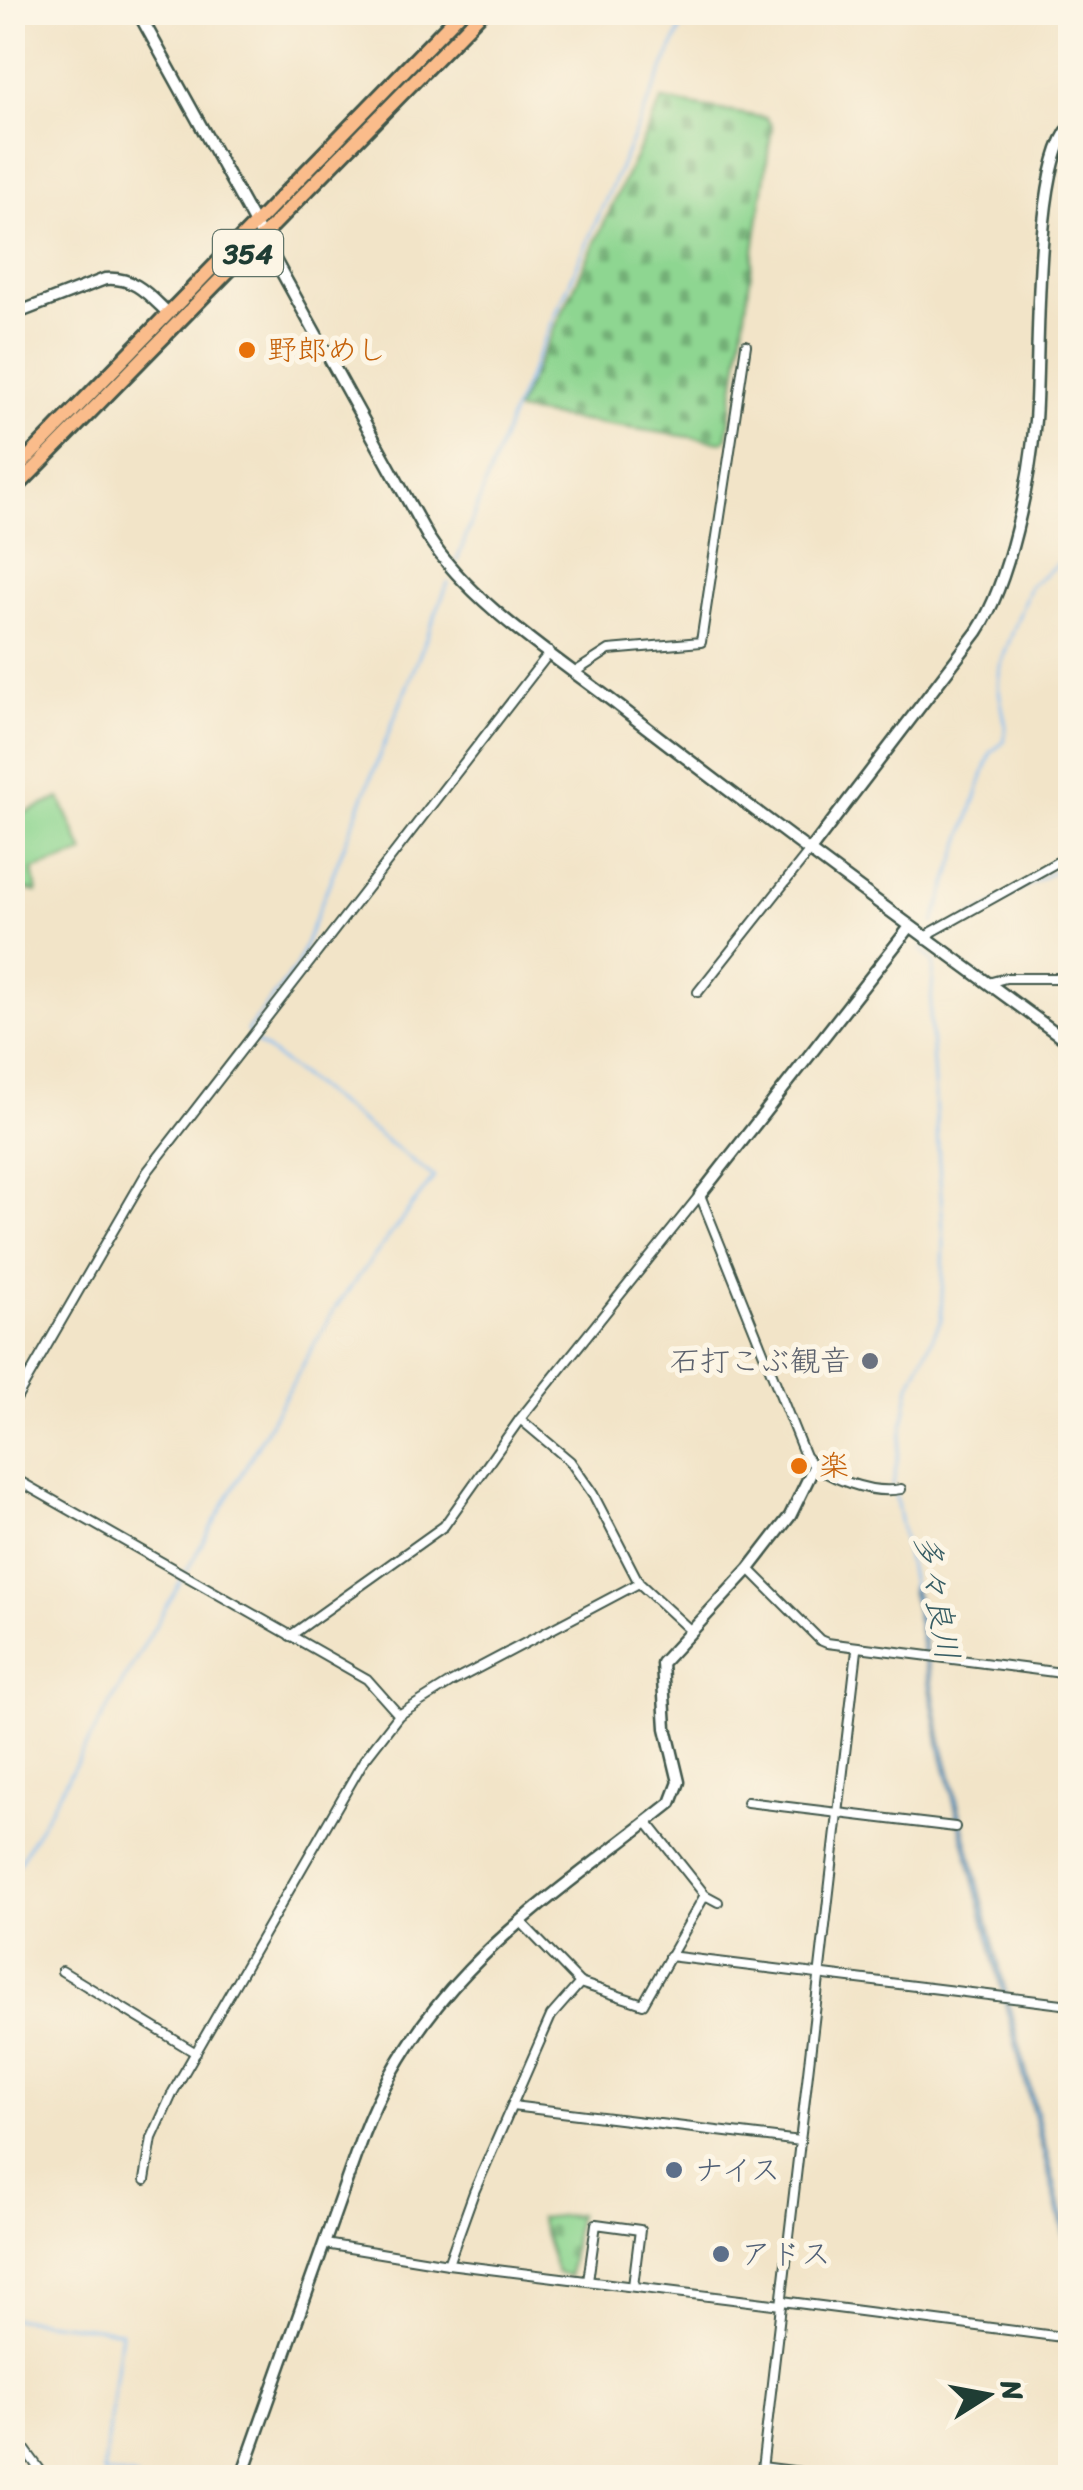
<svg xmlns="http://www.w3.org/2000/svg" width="1083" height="2490" font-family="Sriracha,'Klee One',sans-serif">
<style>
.green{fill:#8ed691;stroke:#568a62;stroke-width:2.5}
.cemetery{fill:url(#cemetery-stones);stroke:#568a62;stroke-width:2.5}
.water{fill:url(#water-rules);stroke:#507c94;stroke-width:2.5}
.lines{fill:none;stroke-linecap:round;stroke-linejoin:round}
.stream{stroke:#80bcf3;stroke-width:2.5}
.minor-casing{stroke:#3f564a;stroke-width:12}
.tertiary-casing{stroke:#3f564a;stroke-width:15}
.trunk-casing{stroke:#3f564a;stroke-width:18}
.minor{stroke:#fff;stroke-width:8}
.tertiary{stroke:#fff;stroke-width:10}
.trunk{stroke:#fabc8b;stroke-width:12}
.food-dot{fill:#e8710a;stroke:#fcf5e5;stroke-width:4}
.worship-dot{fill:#6b7280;stroke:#fcf5e5;stroke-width:4}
.service-dot{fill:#5c6f8a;stroke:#fcf5e5;stroke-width:4}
.labels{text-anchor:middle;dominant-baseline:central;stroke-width:10;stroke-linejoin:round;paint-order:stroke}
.shield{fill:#fcf5e5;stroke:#617469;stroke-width:2.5}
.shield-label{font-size:28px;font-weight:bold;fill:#1f3d34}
.food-label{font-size:30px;fill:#c56008;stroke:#fcf5e5;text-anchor:start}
.worship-label{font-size:30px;fill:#5b616d;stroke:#fcf5e5;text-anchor:end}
.service-label{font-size:30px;fill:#4e5e75;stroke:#fcf5e5;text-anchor:start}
.water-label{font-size:32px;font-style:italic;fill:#375d64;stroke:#fcf5e5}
</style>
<defs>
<pattern id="cemetery-stones" width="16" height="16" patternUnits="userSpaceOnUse" patternTransform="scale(2.5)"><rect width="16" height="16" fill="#8ed691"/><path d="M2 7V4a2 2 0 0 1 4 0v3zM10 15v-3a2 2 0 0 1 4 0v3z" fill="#73af77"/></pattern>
<pattern id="water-rules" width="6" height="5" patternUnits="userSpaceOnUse" patternTransform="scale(2.5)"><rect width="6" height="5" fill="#80bcf3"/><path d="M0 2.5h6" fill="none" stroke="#689ac6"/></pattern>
</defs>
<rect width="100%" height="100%" fill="#fcf5e5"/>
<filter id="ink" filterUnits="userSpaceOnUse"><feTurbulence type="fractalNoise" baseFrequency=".01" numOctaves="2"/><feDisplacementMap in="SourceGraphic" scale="20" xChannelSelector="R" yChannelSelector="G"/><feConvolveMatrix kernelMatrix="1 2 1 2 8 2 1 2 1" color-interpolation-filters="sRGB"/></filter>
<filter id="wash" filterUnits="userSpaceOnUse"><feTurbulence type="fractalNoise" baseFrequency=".0048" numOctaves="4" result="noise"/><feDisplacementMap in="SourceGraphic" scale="40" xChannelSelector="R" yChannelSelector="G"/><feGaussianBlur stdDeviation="2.25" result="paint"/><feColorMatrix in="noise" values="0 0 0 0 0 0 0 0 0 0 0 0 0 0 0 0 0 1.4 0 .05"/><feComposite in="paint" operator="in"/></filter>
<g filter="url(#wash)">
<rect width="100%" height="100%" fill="#f2e4c8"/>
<!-- green -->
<path class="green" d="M60,798L84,853L33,870L37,892L13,887V846L17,844L13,818Z"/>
<!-- cemetery -->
<g class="cemetery">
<path d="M662,100L766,118L772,126L727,438L722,442L516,411Z"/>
<path d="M577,2214L569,2277L557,2273L539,2218Z"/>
</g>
<!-- water -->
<path class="water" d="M911,1588H914L917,1598L941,1737L1070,2243V2259L940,1748Z"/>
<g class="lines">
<!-- stream -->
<g class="stream">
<path d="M457,561L509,421L688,12"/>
<path d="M934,923L991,752L1004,742L1006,727L998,686L1000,666L1030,586L1070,554"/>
<path d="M938,936L1070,862"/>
<path d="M250,1035L247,1031L296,967L448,583"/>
<path d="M893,1485L910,1385L941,1320L944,1244L930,1017L934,963L920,948"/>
<path d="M895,1493L913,1589"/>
<path d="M186,1572L335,1308L434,1177L255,1041"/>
<path d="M12,1875L182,1579"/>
<path d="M12,2318L121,2331L103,2473L137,2478"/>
</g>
</g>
</g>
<g filter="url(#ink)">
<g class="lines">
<defs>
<g id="minor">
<path d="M575,672L609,650L701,642L746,345"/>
<path d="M926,940L932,932L1070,855"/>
<path d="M988,983L1006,978H1070"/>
<path d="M698,992L809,852"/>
<path d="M12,1406L147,1172L550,652"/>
<path d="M520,1419L570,1461L593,1494L639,1583L691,1631"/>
<path d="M12,1477L367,1679L399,1715"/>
<path d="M749,1569L820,1640L827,1643L1070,1674"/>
<path d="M290,1636L444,1526L520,1419L700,1195L805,1456C823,1478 873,1495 901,1489"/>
<path d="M747,1802L955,1827"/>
<path d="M647,1822L705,1895L718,1902"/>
<path d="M520,1921L580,1983"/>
<path d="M669,1956L1070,2005"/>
<path d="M62,1971L196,2053"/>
<path d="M512,2106L800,2141"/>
<path d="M145,2180L152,2138L173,2092L364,1760L399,1715L450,1683L639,1583"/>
<path d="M325,2244L448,2264L781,2305"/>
<path d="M448,2264L474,2192L551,2016L580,1983L643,2004L705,1895"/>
<path d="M588,2281L596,2224L640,2230L633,2286"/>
<path d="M782,2301L1070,2338"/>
<path d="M12,2432L46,2478"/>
<path d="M762,2467L847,2478"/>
<path d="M761,2478L857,1650"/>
</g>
<g id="tertiary">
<path d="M138,12L428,537C471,604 557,658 620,707C768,822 919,933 1070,1043"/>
<path d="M12,315L105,279C134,276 149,295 168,313"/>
<path d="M809,852L977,632C1010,582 1030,480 1035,420C1040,359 1033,168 1070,127"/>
<path d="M700,1195L909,928"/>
<path d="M241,2478L363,2134C425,1974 544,1904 671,1803L679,1782L666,1728L662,1663L749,1569L790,1516L814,1467"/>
</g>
<g id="trunk">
<path d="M12,474L461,12"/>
<path d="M12,492L482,12"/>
</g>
</defs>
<!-- minor casing -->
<use href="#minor" class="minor-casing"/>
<!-- tertiary casing -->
<use href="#tertiary" class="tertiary-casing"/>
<!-- trunk casing -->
<use href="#trunk" class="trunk-casing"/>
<!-- minor -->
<use href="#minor" class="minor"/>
<!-- tertiary -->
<use href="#tertiary" class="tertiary"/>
<!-- trunk -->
<use href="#trunk" class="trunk"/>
</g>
</g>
<!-- markers -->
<g class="food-dot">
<circle cx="247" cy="350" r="10"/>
<circle cx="799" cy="1466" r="10"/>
</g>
<circle class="worship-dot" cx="870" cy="1361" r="10"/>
<g class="service-dot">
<circle cx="674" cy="2170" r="10"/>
<circle cx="721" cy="2254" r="10"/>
</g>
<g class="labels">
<!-- shield labels -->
<rect class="shield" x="213" y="230" width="70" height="46" rx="8"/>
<g class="shield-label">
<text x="248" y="253">354</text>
</g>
<!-- food labels -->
<g class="food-label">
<text x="267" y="350">野郎めし</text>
<text x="819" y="1466">楽</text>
</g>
<!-- worship labels -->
<g class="worship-label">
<text x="850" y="1361">石打こぶ観音</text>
</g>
<!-- service labels -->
<g class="service-label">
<text x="694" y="2170">ナイス</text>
<text x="741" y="2254">アドス</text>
</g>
<!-- water labels -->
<g class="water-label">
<text transform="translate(937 1597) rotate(80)">多々良川</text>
</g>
</g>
<!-- margin -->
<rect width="1083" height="2490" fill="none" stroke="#fcf5e5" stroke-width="50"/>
<!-- north arrow -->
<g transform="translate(988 2395) rotate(79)" stroke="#fcf5e5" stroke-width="8" paint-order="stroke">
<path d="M0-8L18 38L0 25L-18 38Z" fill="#1f3d34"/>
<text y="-15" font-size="28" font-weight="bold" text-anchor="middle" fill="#1f3d34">N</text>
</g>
</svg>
